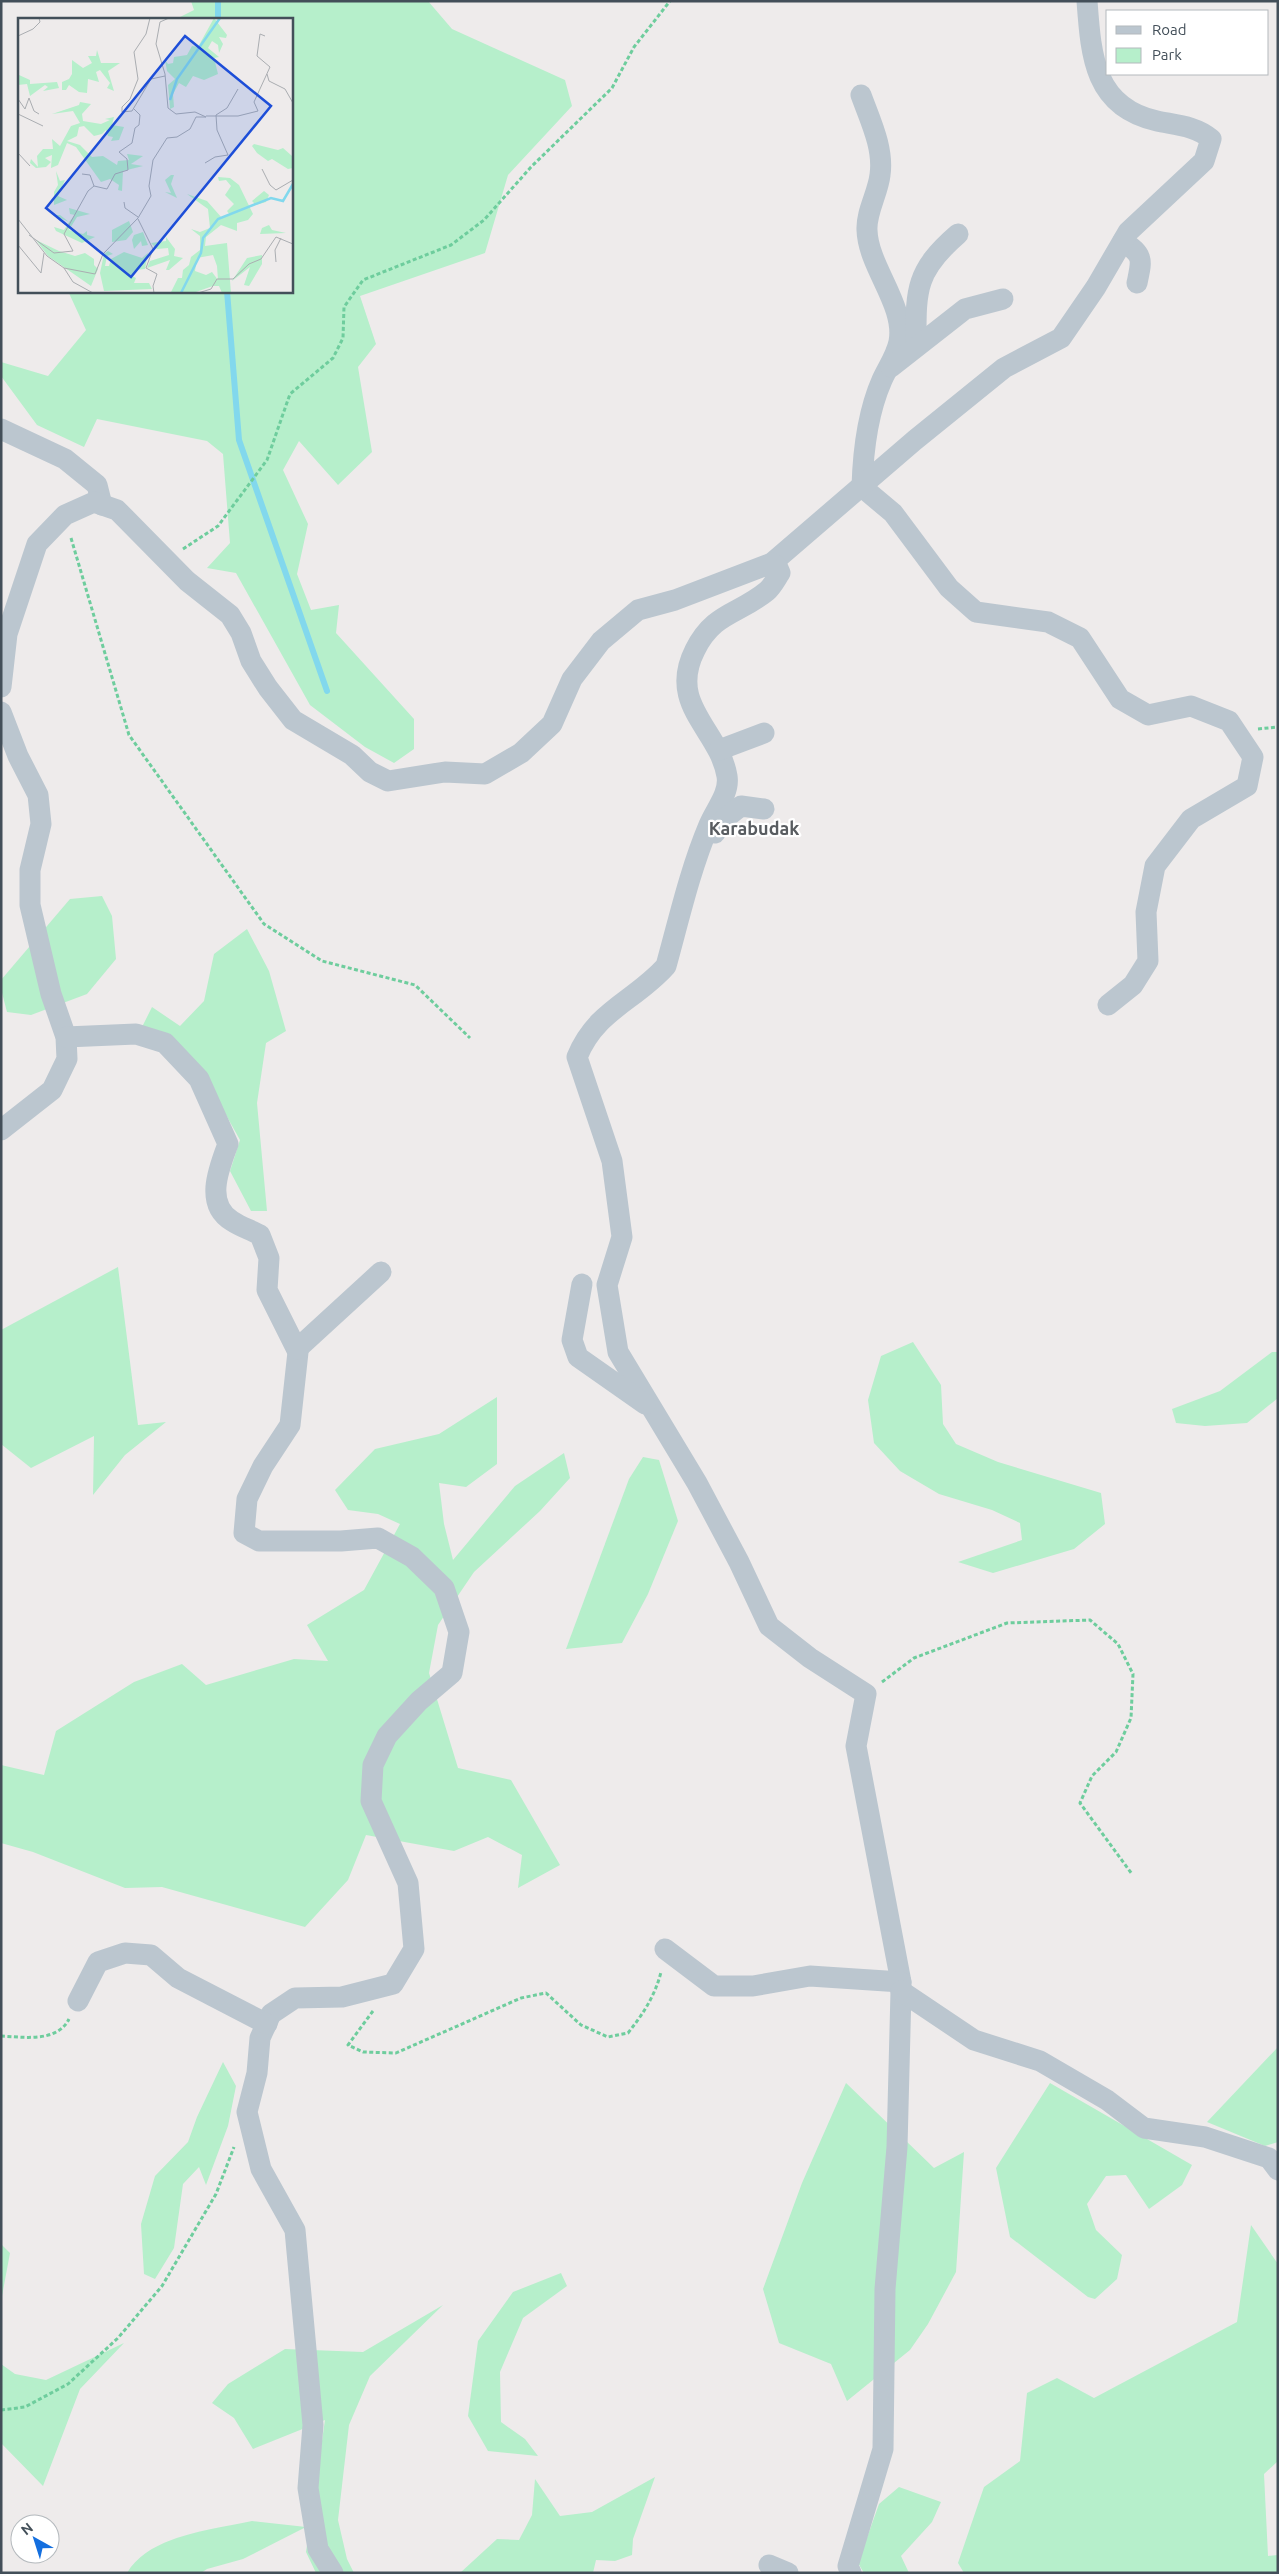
<svg xmlns="http://www.w3.org/2000/svg" width="1279" height="2574" font-family="Ubuntu,sans-serif">
<style>
.green{fill:#b6efcb}
.lines{fill:none;stroke-linecap:round;stroke-linejoin:round}
.stream{stroke:#82d8ed;stroke-width:6}
.path{stroke:#6ecd9d;stroke-width:3;stroke-dasharray:4 2.5;stroke-linecap:butt}
.minor{stroke:#bbc6cf;stroke-width:21}
.labels{text-anchor:middle;dominant-baseline:central;stroke-width:4.5;stroke-linejoin:round;paint-order:stroke}
.quarter-label{font-size:18px;font-weight:bold;fill:#585c60;stroke:#fff}
.inset-river{fill:none;stroke:#82d8ed;stroke-width:2.5}
.inset-road{fill:none;stroke:#aaadb1;stroke-width:1}
.view{fill:#1d4ed8;fill-opacity:0.15;stroke:#1d4ed8;stroke-width:2.5}
.inset-edge{fill:none;stroke:#434f59;stroke-width:2.5}
</style>
<rect width="100%" height="100%" fill="#eeebeb"/>
<!-- green -->
<g class="green">
<path d="M191,1H428L452,29L565,80L572,106L508,175L485,253L360,296L376,344L358,367L372,452L338,485L299,441L283,470L308,524L297,574L311,610L339,605L336,633L414,719V749L394,763L365,747L310,705L236,573L207,568L230,543L223,454L207,441L97,419L84,447L37,425L1,376V362L48,376L86,330L68,291H291V19H176L194,10Z"/>
<path d="M102,896L112,916L116,959L87,994L31,1015L7,1012L1,989V980L70,899Z"/>
<path d="M247,929L269,971L286,1031L266,1043L257,1103L267,1211H251L230,1171L240,1140L202,1072L142,1027L152,1007L180,1026L204,1001L214,954Z"/>
<path d="M118,1267L138,1425L166,1422L125,1455L93,1495L94,1436L31,1468L1,1444V1330Z"/>
<path d="M913,1342L941,1385L943,1424L956,1444L998,1462L1101,1493L1105,1524L1074,1549L993,1573L958,1562L1022,1540L1020,1523L992,1510L939,1494L900,1471L874,1443L868,1400L881,1356Z"/>
<path d="M1272,1352H1278V1398L1247,1423L1205,1426L1176,1423L1172,1409L1220,1391Z"/>
<path d="M497,1397V1464L466,1487L439,1483L444,1524L453,1560L515,1486L564,1453L570,1478L540,1511L474,1572L438,1625L429,1673L458,1768L511,1780L560,1865L518,1888L522,1855L488,1837L454,1851L366,1835L348,1880L305,1927L162,1887L125,1888L33,1852L1,1843V1765L44,1775L56,1731L134,1682L182,1664L206,1685L294,1659L328,1661L307,1625L364,1590L400,1524L378,1514L348,1510L335,1490L375,1449L439,1434Z"/>
<path d="M643,1457L659,1460L678,1521L648,1594L622,1643L566,1649L629,1479Z"/>
<path d="M1278,2047V2142L1265,2146L1207,2122Z"/>
<path d="M223,2062L236,2086L228,2126L206,2185L199,2167L183,2184L174,2248L155,2279L144,2274L141,2224L155,2176L188,2142L197,2117Z"/>
<path d="M846,2083L934,2168L964,2152L956,2272L928,2324L910,2350L847,2401L831,2364L779,2343L763,2289L802,2183Z"/>
<path d="M1050,2083L1192,2165L1182,2185L1149,2209L1126,2175L1106,2176L1087,2204L1096,2230L1122,2255L1117,2279L1095,2299L1088,2297L1010,2237L996,2168Z"/>
<path d="M1251,2225L1278,2264V2461L1264,2474L1268,2556L1278,2555V2573H964L958,2563L984,2487L1020,2461L1027,2393L1057,2378L1094,2398L1237,2322Z"/>
<path d="M1,2244L10,2253L2,2296L1,2327Z"/>
<path d="M561,2273L567,2286L523,2318L500,2372L501,2422L525,2439L538,2456L488,2451L468,2416L478,2341L513,2292Z"/>
<path d="M443,2305L370,2376L349,2425L338,2520L347,2559L354,2573H316L306,2552L325,2420L253,2449L234,2418L212,2403L228,2384L285,2349L363,2352Z"/>
<path d="M124,2343L80,2389L43,2486L1,2443V2364L15,2374L46,2380Z"/>
<path d="M655,2477L633,2539L632,2555L615,2561L596,2560L593,2573H460L497,2539L519,2540L532,2515L535,2479L560,2516L592,2512Z"/>
<path d="M899,2487L941,2502L932,2522L901,2556L909,2573H864L858,2563L879,2504Z"/>
<path d="M252,2521L306,2527L243,2559L207,2569L201,2573H127C149,2535 212,2530 252,2521Z"/>
</g>
<g class="lines">
<!-- stream -->
<g class="stream">
<path d="M218,19V1"/>
<path d="M227,291L239,440L327,691"/>
</g>
<!-- path -->
<g class="path">
<path d="M71,538L129,735L264,924L322,961L415,985L470,1038"/>
<path d="M183,549L218,526L267,460L290,394L333,358L343,338L344,307L363,280L451,245L484,220L531,167L612,88L634,47L670,1"/>
<path d="M1258,729L1278,727"/>
<path d="M882,1682L914,1658L1007,1623L1090,1620L1118,1644L1133,1674L1131,1718L1116,1752L1092,1776L1080,1803L1132,1874"/>
<path d="M373,2011L348,2045L363,2052L396,2053L521,1998L546,1993L581,2025L608,2037L628,2033C643,2014 655,1996 661,1972"/>
<path d="M1,2036C23,2037 57,2043 69,2019"/>
<path d="M1,2410L25,2407L68,2384L118,2338L162,2286L216,2194L234,2147"/>
</g>
<!-- minor -->
<g class="minor">
<path d="M861,95C870,120 884,148 880,175C878,193 866,212 867,230C868,267 906,305 899,342C896,356 888,367 882,380C867,414 863,451 862,487L893,513L949,588L976,612L1048,622L1080,638L1120,699L1148,715L1191,706L1229,721L1253,757L1247,786L1191,819L1155,866L1146,912L1148,961L1133,985L1108,1005"/>
<path d="M1123,241C1144,256 1142,259 1137,283"/>
<path d="M916,346C916,291 914,272 958,234"/>
<path d="M891,367L965,309L1003,299"/>
<path d="M1,429L65,459L97,485L102,505"/>
<path d="M772,563L915,440L1004,368L1061,338L1096,287L1128,232L1204,161L1211,139C1196,126 1176,125 1157,121C1094,107 1091,56 1087,1"/>
<path d="M1,687L7,634L37,544L65,515L94,502L117,510L187,581L230,615L241,633L251,661L268,688L293,720L352,755L370,772L388,781L445,772L485,774L521,753L552,724L572,679L601,641L638,610L675,600L772,563L777,566L780,573C776,579 772,587 767,591C738,615 714,612 695,650C667,705 719,729 727,776C730,793 715,810 709,825C690,870 679,919 666,966C635,1001 596,1010 577,1057L612,1161L622,1237L607,1285L618,1352L697,1483L739,1562L769,1626L810,1658L866,1694L856,1746L901,1982V1991L897,2147L885,2289L883,2449L848,2566L851,2573"/>
<path d="M1,712L18,756L38,795L41,824L30,870V905L51,994L66,1037L67,1059L52,1090L1,1130"/>
<path d="M719,750L764,733"/>
<path d="M715,833L723,820L741,806L764,809"/>
<path d="M66,1037L136,1034L165,1043L199,1079L228,1144C219,1168 204,1204 232,1221C241,1227 251,1230 260,1235L269,1258L267,1290L298,1352L290,1425L263,1466L247,1499L244,1533L259,1541H341L378,1538L412,1557L444,1588L459,1632L452,1673L419,1701L387,1736L373,1765L371,1801L408,1883L414,1949L393,1984L342,1997L295,1998L271,2014L260,2038L257,2073L247,2112L261,2169L295,2230L313,2425L308,2488L318,2549L333,2573"/>
<path d="M582,1284L572,1340L578,1357L645,1404"/>
<path d="M297,1349L381,1272"/>
<path d="M665,1949L714,1986H753L810,1976L901,1982"/>
<path d="M901,1991L974,2040L1040,2061L1107,2100L1144,2128L1205,2137L1269,2158L1278,2170"/>
<path d="M78,2001L98,1962L125,1953L151,1955L178,1978L267,2024"/>
<path d="M769,2565L788,2573"/>
</g>
</g>
<g class="labels">
<!-- quarter labels -->
<g class="quarter-label">
<text x="754" y="828">Karabudak</text>
</g>
</g>
<!-- overview -->
<g transform="translate(18 18)">
<rect width="275" height="275" fill="#eeebeb"/>
<path d="M196,0L209,17L208,20L201,19L205,26L201,35L200,27L194,23L190,30L201,39L196,40L200,56L186,62L175,58L168,69L161,65L155,76L156,89L152,91L150,67L157,61L149,53L147,42L150,46L155,45L156,39L169,37L174,28L180,29ZM79,32L83,45H102L90,53L96,73L89,70L92,65L82,52L78,54L81,64L70,61L69,75L61,74L51,67L48,72H44V64L51,61L54,56V42L65,50L74,45L70,38H78ZM1,57L12,62V66L39,64L41,70L25,73L30,69L27,67L12,78L9,66L0,67ZM62,84L73,86L64,96L65,103L83,106L92,102L87,101L96,99L94,107L106,109L101,122L93,123L95,119L90,118L88,112L84,116L76,118L66,108L61,109L59,118L49,123L62,127L74,139L85,138L99,147L100,143L111,142L109,136L125,138L113,146L125,148L105,153L104,173L100,172L101,167L92,161L83,164L58,129L49,125L40,147L33,150L34,137L27,140L33,144L28,149L18,150L12,145L13,141L20,149L19,138L25,131H35L34,121L42,128L53,108L62,105L55,93L34,96L61,87ZM236,126L260,132L265,130L274,138L275,150L270,151L254,141L250,143L239,135L234,128ZM38,153L42,163L47,162L40,178L49,182L36,187V174L40,167ZM153,157H156L153,166L159,180L147,174L153,175L147,162ZM200,159L212,160L221,167L235,196L230,202L219,205V213L203,207L188,219L187,228L209,225L213,275H204L201,268H195L175,275H148L153,274L160,260H164L165,252L171,247L173,239L182,232V218L173,211L182,214L192,210L190,191L169,176L189,183L204,200L212,197L209,193L216,186L207,177L213,168L208,162L201,163ZM195,237L199,248L200,262L194,254L188,257L177,253L179,240ZM246,173L251,177L248,184L238,187L234,183ZM51,190L72,196L59,199L51,212L65,216L69,213V217L77,219L64,225L38,213L36,209L46,212L51,204L35,197H42L51,204L57,197L52,196ZM111,203L115,214L108,222L94,224V212ZM251,207L254,212L268,215L242,216L244,210ZM125,214L130,227L124,228L123,223L116,231L114,222L116,217ZM148,219L157,231L156,238L165,240L151,252H148L152,242L129,250L132,243L151,237L150,230L139,231L133,225L148,223ZM18,222L41,233L57,238L67,235L76,241V247L80,251L73,268L30,238ZM90,233L95,236L89,238L87,248H91L93,241L106,234L124,240L130,235L127,251L118,252L114,258L118,260L116,265H131L134,271L86,273L82,255L86,236ZM244,237V246L231,268L226,267L232,249L214,263L229,240Z" fill="#b6efcb" fill-rule="evenodd"/>
<path class="inset-river" d="M152,82L159,61L202,0M163,275L183,235L185,220L200,201L253,180L265,183L275,166"/>
<path class="inset-road" d="M132,0L128,16L116,34L120,61L112,81L104,89V94L114,93L133,61L147,58M0,18L15,11L22,4L21,0M249,56L251,63L267,71L275,85M0,81L7,91L11,80L16,93L21,96M0,96L25,108M188,98H220L240,93L236,84L252,49L239,38L242,16L247,18M0,135L12,148M187,145L197,139L210,137L199,112L198,97L209,90L220,71M244,151L252,167L258,172L275,162M64,156L72,157L76,168M106,184L107,190L120,199M0,201L29,238L46,250L55,264L75,275M120,201L135,231L128,250L139,256L135,268L136,275M11,217L36,235L55,233L46,216L70,173L76,168L89,171L97,156L110,152L109,141L101,134L114,125L117,110L121,107L122,97L116,91M0,227L23,255L26,235M258,244L257,232L263,220M46,250L77,256L85,236L120,200L133,178L131,168L135,142L149,120L159,119L172,111L178,99H188L177,94L158,96L150,90L147,56L138,26L142,4L151,0M180,275L193,271L199,261H215L231,246L243,241L258,219L275,226"/>
<path class="view" d="M167,18L253,88L113,259L28,190Z"/>
<rect width="275" height="275" class="inset-edge"/>
</g>
<!-- border -->
<rect width="1279" height="2574" fill="none" stroke="#434f59" stroke-width="5"/>
<!-- legend -->
<rect x="1106" y="10" width="162" height="65" fill="#ffffff" stroke="#b4b9bd"/>
<rect x="1116" y="26" width="25" height="8" fill="#bbc6cf" stroke="#b4b9bd"/>
<text x="1152" y="35" font-size="15" fill="#434f59">Road</text>
<rect x="1116" y="48" width="25" height="15" fill="#b6efcb" stroke="#b4b9bd"/>
<text x="1152" y="60" font-size="15" fill="#434f59">Park</text>
<!-- north arrow -->
<g transform="translate(35 2539) rotate(321)"><circle r="24" fill="#ffffff" stroke="#b4b9bd"/>
<path d="M0-4L9 19L0 12L-9 19Z" fill="#146fdf"/>
<text y="-8" font-size="14" font-weight="bold" text-anchor="middle" fill="#434f59">N</text>
</g>
</svg>
